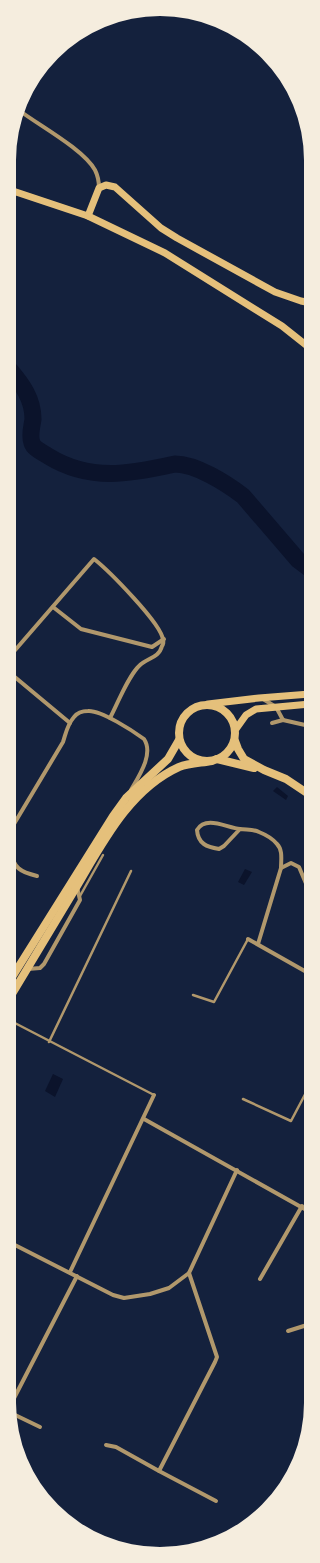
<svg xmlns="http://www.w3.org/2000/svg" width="320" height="1563" font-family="Karla,sans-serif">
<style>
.water{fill:#0b132b}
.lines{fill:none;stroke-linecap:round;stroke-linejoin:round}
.stream{stroke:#0b132b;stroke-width:3}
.river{stroke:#0b132b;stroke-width:17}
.service{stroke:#b1986c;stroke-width:2.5}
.minor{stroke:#b1986c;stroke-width:4}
.secondary{stroke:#e5c07b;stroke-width:7}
.primary{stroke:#e5c07b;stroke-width:8}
</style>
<rect width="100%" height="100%" fill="#14213d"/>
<!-- water -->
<g class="water">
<path d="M277,787L288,796L286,800L273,791Z"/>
<path d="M245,869L252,872L244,885L238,882Z"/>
<path d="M53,1074L63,1079L55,1097L45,1091Z"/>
</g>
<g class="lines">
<!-- stream -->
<path class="stream" d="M101,1542L127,1548"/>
<!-- river -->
<path class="river" d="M10,370C22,384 33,399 33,419C32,427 29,435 32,443C34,449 42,452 48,456C90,482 130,474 175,464C196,464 226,483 243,496L298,560L310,569"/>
<!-- service -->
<g class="service">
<path d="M80,896L103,855"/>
<path d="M193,995L214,1002L248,939"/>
<path d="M9,1020L154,1095"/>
<path d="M49,1042L131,871"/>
<path d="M243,1099L291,1121L310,1085"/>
</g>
<!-- minor -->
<g class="minor">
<path d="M20,111C40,126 83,149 95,170C98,176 99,182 99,188"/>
<path d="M53,607L81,629L152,647L164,639"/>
<path d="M10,656L94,559C108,570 162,624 163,640C164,641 163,645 162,646C159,658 147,658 140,665C128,676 118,703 110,718"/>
<path d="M10,673L70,723"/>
<path d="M263,699L276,707L283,720"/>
<path d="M283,720L305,725L310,724"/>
<path d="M272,723L283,720"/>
<path d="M240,829L224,846L219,849C207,847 198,844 197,830C206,815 227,828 240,829C247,830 253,829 259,832C264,834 273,839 277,844C283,850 281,860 281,868L258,944"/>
<path d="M10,834L14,824L63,742C66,733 67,725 74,717C77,713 83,711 88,711C101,710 133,731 144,739C154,754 139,776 131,790"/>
<path d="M10,851C14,868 20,872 37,876"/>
<path d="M281,868L291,863L299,867L310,893"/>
<path d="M248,939L310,974"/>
<path d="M28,969L40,968L44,964L80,900L77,887"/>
<path d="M144,1119L310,1212"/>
<path d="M9,1242L113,1295L124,1298L150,1294L169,1288L189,1273L237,1170"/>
<path d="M70,1272L154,1095"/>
<path d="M189,1273L217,1357L215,1362L159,1471L216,1501"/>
<path d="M260,1279L302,1206"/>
<path d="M288,1331L307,1325L310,1322"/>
<path d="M10,1406L77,1276"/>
<path d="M11,1413L40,1427"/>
<path d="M106,1445L116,1447L159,1471"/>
</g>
<!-- secondary -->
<g class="secondary">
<path d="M10,190L88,216L165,253L282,326L311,349"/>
<path d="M88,216L99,188L106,185L115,187L161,228L177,238L275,292L301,301L311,303"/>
<path d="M208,704L259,698L310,694"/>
<path d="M236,729L246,715L256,709L310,704"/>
</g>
<!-- primary -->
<g class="primary">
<circle cx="207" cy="733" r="28"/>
<path d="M235,741L238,749L244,759L264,770L286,779L310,795"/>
<path d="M217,759L254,768"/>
<path d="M9,982L113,816L126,798L168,759L179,740"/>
<path d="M9,999C31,963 52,927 74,891C101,846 128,790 179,767C189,763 201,763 212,761"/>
</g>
</g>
<!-- crop -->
<path d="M0 0H320V1563H0ZM160 16H160A144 144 0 0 1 304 160V1403A144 144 0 0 1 160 1547H160A144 144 0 0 1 16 1403V160A144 144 0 0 1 160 16Z" fill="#f5edde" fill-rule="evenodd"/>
</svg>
